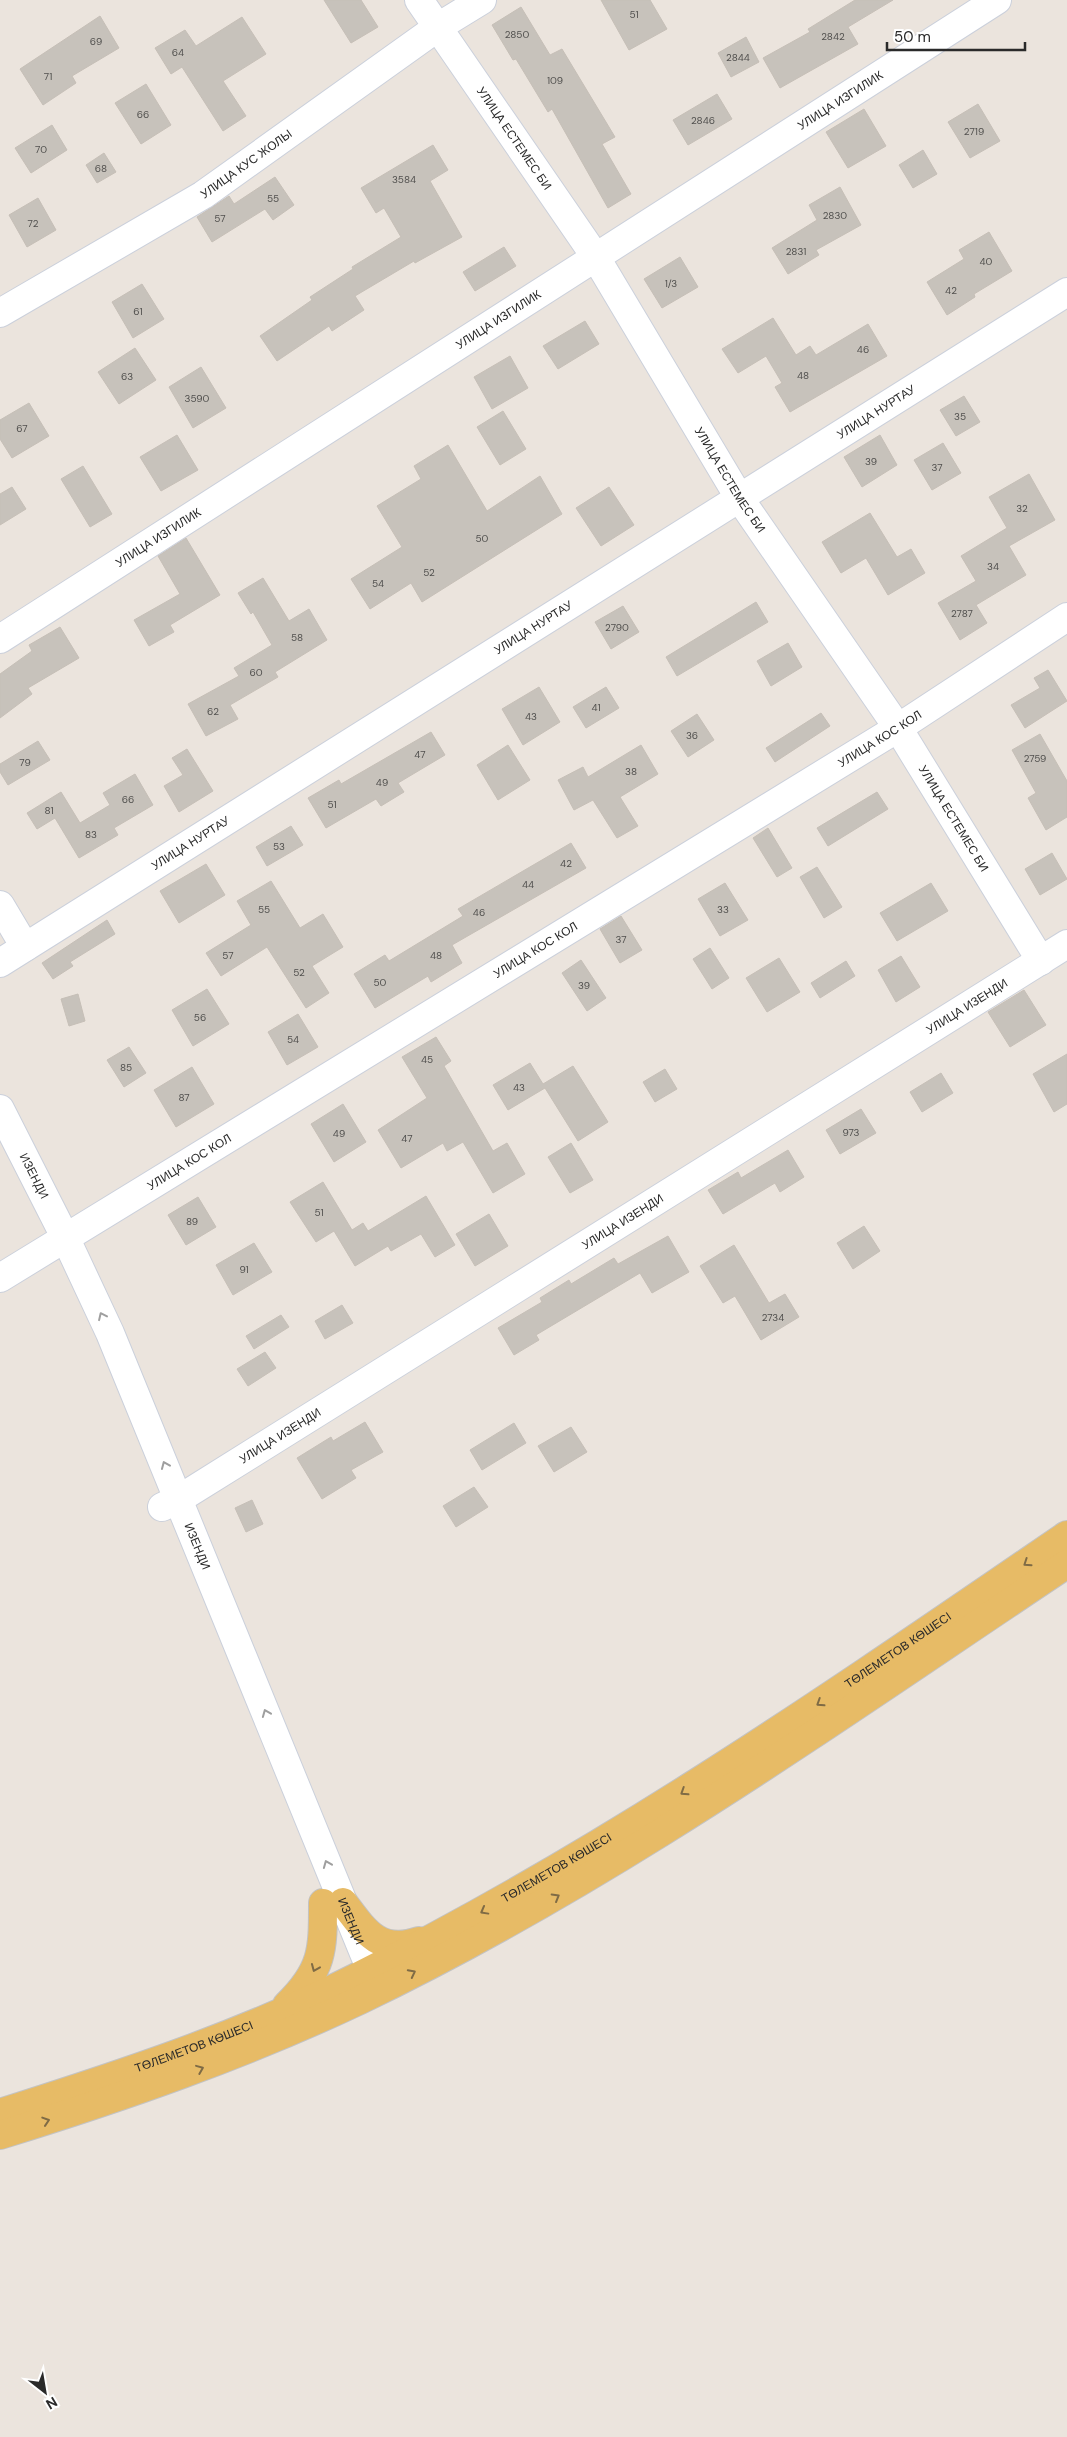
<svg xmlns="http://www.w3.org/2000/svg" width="1067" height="2437" font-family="'DM Sans',sans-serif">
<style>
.building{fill:#c7c2bb;stroke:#c6bfb7}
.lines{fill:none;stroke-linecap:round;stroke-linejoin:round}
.minor-casing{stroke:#cbd0db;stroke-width:30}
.major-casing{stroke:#c3c3c3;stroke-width:30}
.minor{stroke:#fff;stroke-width:28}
.major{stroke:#e7bb66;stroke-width:28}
.oneway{stroke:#9f9f9f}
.oneway2{stroke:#7f6b45}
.labels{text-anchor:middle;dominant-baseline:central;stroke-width:5;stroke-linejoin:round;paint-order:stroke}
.number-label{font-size:10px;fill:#51504e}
.street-label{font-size:12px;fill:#2a2a2a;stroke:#fff}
</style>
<rect width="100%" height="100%" fill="#ebe4dd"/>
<!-- building -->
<g class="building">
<path d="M324,0H361L378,27L351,43Z"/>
<path d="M601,0H650L667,29L629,50Z"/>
<path d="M855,0H893L848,27L858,44L780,88L763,58L810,32L808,29Z"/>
<path d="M521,7L550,55L562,49L615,137L602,144L631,194L608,208L552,109L548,112L516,59L513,60L492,25Z"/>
<path d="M100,16L119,48L72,76L76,83L43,105L20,69Z"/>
<path d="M242,17L266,54L223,81L246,116L223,131L182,67L171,74L155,48L185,30L196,46Z"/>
<path d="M746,37L759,62L731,77L718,53Z"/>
<path d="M146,84L171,125L141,144L115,103Z"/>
<path d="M717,94L732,119L688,145L673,120Z"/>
<path d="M978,104L1000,141L970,158L948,122Z"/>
<path d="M864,109L886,146L848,168L826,132Z"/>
<path d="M52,125L67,150L31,173L15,148Z"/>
<path d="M433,145L448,170L430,181L462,237L415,263L414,261L355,296L364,310L332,331L329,326L277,361L260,336L312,300L310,297L353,269L352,267L401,237L384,208L376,213L361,188Z"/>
<path d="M923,150L937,174L913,188L899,165Z"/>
<path d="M104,153L116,172L97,183L86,165Z"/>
<path d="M275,177L294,205L273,220L265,209L212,242L197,217L229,196L234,204Z"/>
<path d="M840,187L861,225L816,250L819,255L788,274L772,248L817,220L809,205Z"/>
<path d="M38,198L56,230L27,247L9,215Z"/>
<path d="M989,232L1012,271L974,294L975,297L947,315L927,282L964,259L959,250Z"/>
<path d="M504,247L516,266L475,291L463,272Z"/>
<path d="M680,257L698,287L662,308L644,279Z"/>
<path d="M142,284L164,319L133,338L112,302Z"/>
<path d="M773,318L796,355L810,346L816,355L868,324L887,356L790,412L775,387L782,383L766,356L738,373L722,349Z"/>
<path d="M585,321L599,344L558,369L543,346Z"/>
<path d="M135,348L156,380L119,404L98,372Z"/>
<path d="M510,356L528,388L492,409L474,377Z"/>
<path d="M201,367L226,408L193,428L169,387Z"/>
<path d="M964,396L980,422L956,436L940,410Z"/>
<path d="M29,403L49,436L12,458L0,439V420Z"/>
<path d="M503,411L526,449L500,465L477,427Z"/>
<path d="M177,435L198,470L161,491L140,457Z"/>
<path d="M880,435L897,465L862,487L844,457Z"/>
<path d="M943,443L961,473L932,490L914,460Z"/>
<path d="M448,445L487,511L540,476L562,514L422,602L411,583L370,609L351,579L402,547L377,506L421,479L414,466Z"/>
<path d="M83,466L112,514L90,527L61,479Z"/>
<path d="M1029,474L1055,520L1009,546L1026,575L976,605L987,623L960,640L938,603L976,581L961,556L1007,528L989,497Z"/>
<path d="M12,487L26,509L0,525V494Z"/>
<path d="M609,487L634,525L601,546L576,508Z"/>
<path d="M870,513L897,557L911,549L925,573L888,595L866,558L841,573L822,542Z"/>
<path d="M186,538L220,595L170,625L174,632L149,646L134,620L180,594L158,556Z"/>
<path d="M263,578L289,621L309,609L327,640L275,672L278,677L230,705L238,719L206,736L188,704L239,676L234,668L272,645L253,612L251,614L238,593Z"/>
<path d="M756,602L768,622L677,676L666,657Z"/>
<path d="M623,606L639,632L611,649L595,622Z"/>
<path d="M60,627L79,658L28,688L32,694L0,718V674L32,651L29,645Z"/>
<path d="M788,643L802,667L771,686L757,661Z"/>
<path d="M1048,670L1067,701L1025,728L1011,705L1040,688L1034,678Z"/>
<path d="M539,687L560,722L523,745L502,709Z"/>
<path d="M606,687L619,708L586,728L573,707Z"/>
<path d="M821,713L830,726L775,762L766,748Z"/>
<path d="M697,714L714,740L688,757L671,731Z"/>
<path d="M431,732L445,755L398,783L404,792L381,806L376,799L326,828L308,798L339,780L341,784Z"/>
<path d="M1040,734L1067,781V817L1046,830L1028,798L1036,793L1012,750Z"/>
<path d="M38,741L50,760L8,785L0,772V764Z"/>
<path d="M508,745L530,780L498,800L477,765Z"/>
<path d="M641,745L658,774L620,797L638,826L617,838L593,800L574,810L558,780L583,767L588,777Z"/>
<path d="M187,749L213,791L179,812L164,786L183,775L172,758Z"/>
<path d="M135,774L153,805L114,828L118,835L79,858L55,818L37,829L27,813L61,792L80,823L110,805L103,793Z"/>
<path d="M877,792L888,809L828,846L817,828Z"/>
<path d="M291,826L303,845L267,866L256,847Z"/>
<path d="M768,828L792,868L777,877L753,838Z"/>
<path d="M571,843L586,868L452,945L462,963L431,982L428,976L375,1008L354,974L385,955L389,961L463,916L458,909Z"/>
<path d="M1052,853L1067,879L1040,895L1025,869Z"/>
<path d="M206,864L225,895L179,923L160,891Z"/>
<path d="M817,867L842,907L824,918L800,877Z"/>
<path d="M271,881L300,928L323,914L343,947L312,966L329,993L306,1008L267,947L221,976L206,953L251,925L237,901Z"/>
<path d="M725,883L748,920L720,936L698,899Z"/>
<path d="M931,883L948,911L897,941L880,913Z"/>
<path d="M621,916L642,950L620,963L600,929Z"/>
<path d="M107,920L115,934L70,962L73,966L53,979L42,963Z"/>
<path d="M710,948L729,978L712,989L693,959Z"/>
<path d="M901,956L920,987L896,1002L878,970Z"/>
<path d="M779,958L800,992L767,1012L746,978Z"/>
<path d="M581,960L606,998L587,1011L562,973Z"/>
<path d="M846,961L855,976L820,998L811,983Z"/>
<path d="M207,989L229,1024L193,1046L172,1010Z"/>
<path d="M1024,990L1046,1025L1010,1047L988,1012Z"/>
<path d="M78,994L85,1021L69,1026L61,999Z"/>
<path d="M298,1014L318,1047L287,1065L268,1032Z"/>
<path d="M436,1037L451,1061L444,1066L493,1151L507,1143L525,1174L493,1193L463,1142L447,1151L443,1143L401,1168L378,1130L427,1098L402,1057Z"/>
<path d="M129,1047L146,1073L124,1087L107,1060Z"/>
<path d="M1067,1054V1104L1054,1112L1033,1074Z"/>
<path d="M530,1063L543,1084L573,1066L608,1122L578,1141L545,1088L508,1110L493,1085Z"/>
<path d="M192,1067L214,1104L176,1127L154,1090Z"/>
<path d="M665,1069L677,1089L655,1102L643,1082Z"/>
<path d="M941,1073L953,1093L922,1112L910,1092Z"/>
<path d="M343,1104L366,1142L334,1162L311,1124Z"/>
<path d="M861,1109L876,1133L840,1154L826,1130Z"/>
<path d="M571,1143L593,1180L570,1193L548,1157Z"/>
<path d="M788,1150L804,1177L780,1192L775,1183L723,1214L708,1190L738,1172L741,1178Z"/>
<path d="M323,1182L352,1230L363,1223L368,1231L426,1196L455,1245L435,1257L421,1234L391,1251L388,1246L355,1266L334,1231L316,1242L290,1202Z"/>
<path d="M198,1197L216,1227L186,1245L168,1215Z"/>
<path d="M489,1214L508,1246L475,1266L456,1234Z"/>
<path d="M864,1226L880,1251L853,1269L837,1243Z"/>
<path d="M668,1236L689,1272L652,1293L640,1273L536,1335L539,1340L514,1355L498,1328L542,1302L540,1298L569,1280L571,1284L614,1258L618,1264Z"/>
<path d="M254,1243L272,1272L233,1295L216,1265Z"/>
<path d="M734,1245L769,1303L785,1294L799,1317L761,1340L735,1296L723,1303L700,1266Z"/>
<path d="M342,1305L353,1323L325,1339L315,1321Z"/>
<path d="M281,1315L289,1327L254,1349L246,1336Z"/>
<path d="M265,1352L276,1368L248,1386L237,1369Z"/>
<path d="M365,1422L383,1452L351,1470L356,1478L322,1499L297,1458L331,1437L333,1441Z"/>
<path d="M514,1423L526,1443L482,1470L470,1450Z"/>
<path d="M571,1427L587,1452L554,1472L538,1446Z"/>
<path d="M474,1487L488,1507L456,1527L443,1506Z"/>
<path d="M252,1500L263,1524L246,1532L235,1508Z"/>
</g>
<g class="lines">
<defs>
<g id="minor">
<path id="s1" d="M419,0L595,256L740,499L898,728L1041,961"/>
<path id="s2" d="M0,313L203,195L438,27L482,0"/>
<path id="s3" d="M0,639L997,0"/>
<path d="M0,905L25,947"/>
<path id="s4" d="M0,963L1067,292"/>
<path id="s5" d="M0,1109L66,1239L110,1333L379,1990"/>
<path id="s6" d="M0,1278L898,728L1067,617"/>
<path id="s7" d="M162,1507L179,1499L1067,944"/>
</g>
<g id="major">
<path d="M343,1902C364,1930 379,1955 419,1941"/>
<path d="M287,2005C323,1970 323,1950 323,1903"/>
<path id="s8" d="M0,2113C120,2075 242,2035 355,1978C606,1853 836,1693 1067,1535"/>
<path d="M0,2135C123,2097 244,2055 360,2000C610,1880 837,1717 1067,1564"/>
</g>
</defs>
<!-- minor casing -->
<use href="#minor" class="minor-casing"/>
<!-- major casing -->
<use href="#major" class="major-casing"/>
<!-- minor -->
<use href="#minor" class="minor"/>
<!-- major -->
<use href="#major" class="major"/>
</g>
<!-- one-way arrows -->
<defs><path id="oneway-chevron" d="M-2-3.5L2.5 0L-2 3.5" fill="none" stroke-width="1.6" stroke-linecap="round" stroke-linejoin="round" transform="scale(1.25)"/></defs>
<g class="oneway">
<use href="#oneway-chevron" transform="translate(102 1316) rotate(-115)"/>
<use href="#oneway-chevron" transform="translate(165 1465) rotate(-113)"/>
<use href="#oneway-chevron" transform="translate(266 1713) rotate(-112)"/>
<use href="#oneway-chevron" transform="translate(327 1864) rotate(-112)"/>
</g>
<g class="oneway2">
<use href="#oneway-chevron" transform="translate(1027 1563) rotate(146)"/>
<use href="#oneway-chevron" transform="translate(820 1703) rotate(147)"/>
<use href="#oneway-chevron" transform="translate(684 1792) rotate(147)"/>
<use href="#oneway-chevron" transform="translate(556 1897) rotate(-30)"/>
<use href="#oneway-chevron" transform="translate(484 1911) rotate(151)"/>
<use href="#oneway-chevron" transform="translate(315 1968) rotate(113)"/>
<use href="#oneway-chevron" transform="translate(412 1973) rotate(-27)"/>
<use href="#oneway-chevron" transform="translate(200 2069) rotate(-22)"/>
<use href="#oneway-chevron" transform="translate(46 2121) rotate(-18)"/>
</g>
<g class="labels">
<!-- number labels -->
<g class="number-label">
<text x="634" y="14">51</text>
<text x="517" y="34">2850</text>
<text x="833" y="36">2842</text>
<text x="96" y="41">69</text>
<text x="178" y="52">64</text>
<text x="738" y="57">2844</text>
<text x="48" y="76">71</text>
<text x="555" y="80">109</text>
<text x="143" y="114">66</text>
<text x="703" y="120">2846</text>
<text x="974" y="131">2719</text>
<text x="41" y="149">70</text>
<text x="101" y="168">68</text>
<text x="404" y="179">3584</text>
<text x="273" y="198">55</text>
<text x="835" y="215">2830</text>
<text x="220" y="218">57</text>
<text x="33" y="223">72</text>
<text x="796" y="251">2831</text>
<text x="986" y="261">40</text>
<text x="671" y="283">1/3</text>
<text x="951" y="290">42</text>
<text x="138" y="311">61</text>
<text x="863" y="349">46</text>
<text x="803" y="375">48</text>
<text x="127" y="376">63</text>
<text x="197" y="398">3590</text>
<text x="960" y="416">35</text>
<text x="22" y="428">67</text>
<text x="871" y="461">39</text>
<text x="937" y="467">37</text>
<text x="1022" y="508">32</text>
<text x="482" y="538">50</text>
<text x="993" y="566">34</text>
<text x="429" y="572">52</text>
<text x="378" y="583">54</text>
<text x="962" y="613">2787</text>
<text x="617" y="627">2790</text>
<text x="297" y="637">58</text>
<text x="256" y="672">60</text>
<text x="596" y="707">41</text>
<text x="213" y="711">62</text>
<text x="531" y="716">43</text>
<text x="692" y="735">36</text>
<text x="420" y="754">47</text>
<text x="1035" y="758">2759</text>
<text x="25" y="762">79</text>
<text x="631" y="771">38</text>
<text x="382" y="782">49</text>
<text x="128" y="799">66</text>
<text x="332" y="804">51</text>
<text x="49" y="810">81</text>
<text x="91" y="834">83</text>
<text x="279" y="846">53</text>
<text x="566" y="863">42</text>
<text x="528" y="884">44</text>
<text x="264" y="909">55</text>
<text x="723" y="909">33</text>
<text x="479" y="912">46</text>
<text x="621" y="939">37</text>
<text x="228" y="955">57</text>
<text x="436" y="955">48</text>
<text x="299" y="972">52</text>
<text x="380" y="982">50</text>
<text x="584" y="985">39</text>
<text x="200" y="1017">56</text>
<text x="293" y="1039">54</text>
<text x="427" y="1059">45</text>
<text x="126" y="1067">85</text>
<text x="519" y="1087">43</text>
<text x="184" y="1097">87</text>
<text x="851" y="1132">973</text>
<text x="339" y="1133">49</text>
<text x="407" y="1138">47</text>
<text x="319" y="1212">51</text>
<text x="192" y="1221">89</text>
<text x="244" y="1269">91</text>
<text x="773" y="1317">2734</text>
</g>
<!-- street labels -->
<g class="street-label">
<text stroke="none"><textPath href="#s3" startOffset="998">УЛИЦА ИЗГИЛИК</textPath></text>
<text stroke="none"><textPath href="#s1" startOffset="168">УЛИЦА ЕСТЕМЕС БИ</textPath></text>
<text stroke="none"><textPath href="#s2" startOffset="288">УЛИЦА КУС ЖОЛЫ</textPath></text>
<text stroke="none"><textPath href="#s3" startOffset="592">УЛИЦА ИЗГИЛИК</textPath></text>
<text stroke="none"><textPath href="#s4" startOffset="1035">УЛИЦА НУРТАУ</textPath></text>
<text stroke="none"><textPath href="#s1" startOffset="572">УЛИЦА ЕСТЕМЕС БИ</textPath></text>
<text stroke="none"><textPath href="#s3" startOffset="188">УЛИЦА ИЗГИЛИК</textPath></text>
<text stroke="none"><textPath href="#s4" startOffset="630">УЛИЦА НУРТАУ</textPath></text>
<text stroke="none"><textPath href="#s6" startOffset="1032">УЛИЦА КОС КОЛ</textPath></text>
<text stroke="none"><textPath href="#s1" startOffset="978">УЛИЦА ЕСТЕМЕС БИ</textPath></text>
<text stroke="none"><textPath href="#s4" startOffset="225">УЛИЦА НУРТАУ</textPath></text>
<text stroke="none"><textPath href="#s6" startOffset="628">УЛИЦА КОС КОЛ</textPath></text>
<text stroke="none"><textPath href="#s7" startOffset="948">УЛИЦА ИЗЕНДИ</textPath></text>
<text stroke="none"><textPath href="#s6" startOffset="222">УЛИЦА КОС КОЛ</textPath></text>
<text stroke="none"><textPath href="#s5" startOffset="75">ИЗЕНДИ</textPath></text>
<text stroke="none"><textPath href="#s7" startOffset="542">УЛИЦА ИЗЕНДИ</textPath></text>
<text stroke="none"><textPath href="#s7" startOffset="138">УЛИЦА ИЗЕНДИ</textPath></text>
<text stroke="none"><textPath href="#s5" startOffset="480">ИЗЕНДИ</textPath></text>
<text stroke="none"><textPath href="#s8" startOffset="1015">ТӨЛЕМЕТОВ КӨШЕСІ</textPath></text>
<text stroke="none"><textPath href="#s8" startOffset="610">ТӨЛЕМЕТОВ КӨШЕСІ</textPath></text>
<text stroke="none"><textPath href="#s5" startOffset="885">ИЗЕНДИ</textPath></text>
<text stroke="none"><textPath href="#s8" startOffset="205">ТӨЛЕМЕТОВ КӨШЕСІ</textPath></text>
</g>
</g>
<!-- north arrow -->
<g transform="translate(45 2392) rotate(149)" stroke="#ffffff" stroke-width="4" paint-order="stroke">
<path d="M0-4L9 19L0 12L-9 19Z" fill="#2a2a2a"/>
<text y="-8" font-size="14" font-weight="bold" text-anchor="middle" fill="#2a2a2a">N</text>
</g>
<!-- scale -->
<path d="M887 42v8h138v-8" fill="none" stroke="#2a2a2a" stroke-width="2.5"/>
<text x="894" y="42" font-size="15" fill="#2a2a2a" stroke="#ffffff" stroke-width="4" paint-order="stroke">50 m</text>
</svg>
